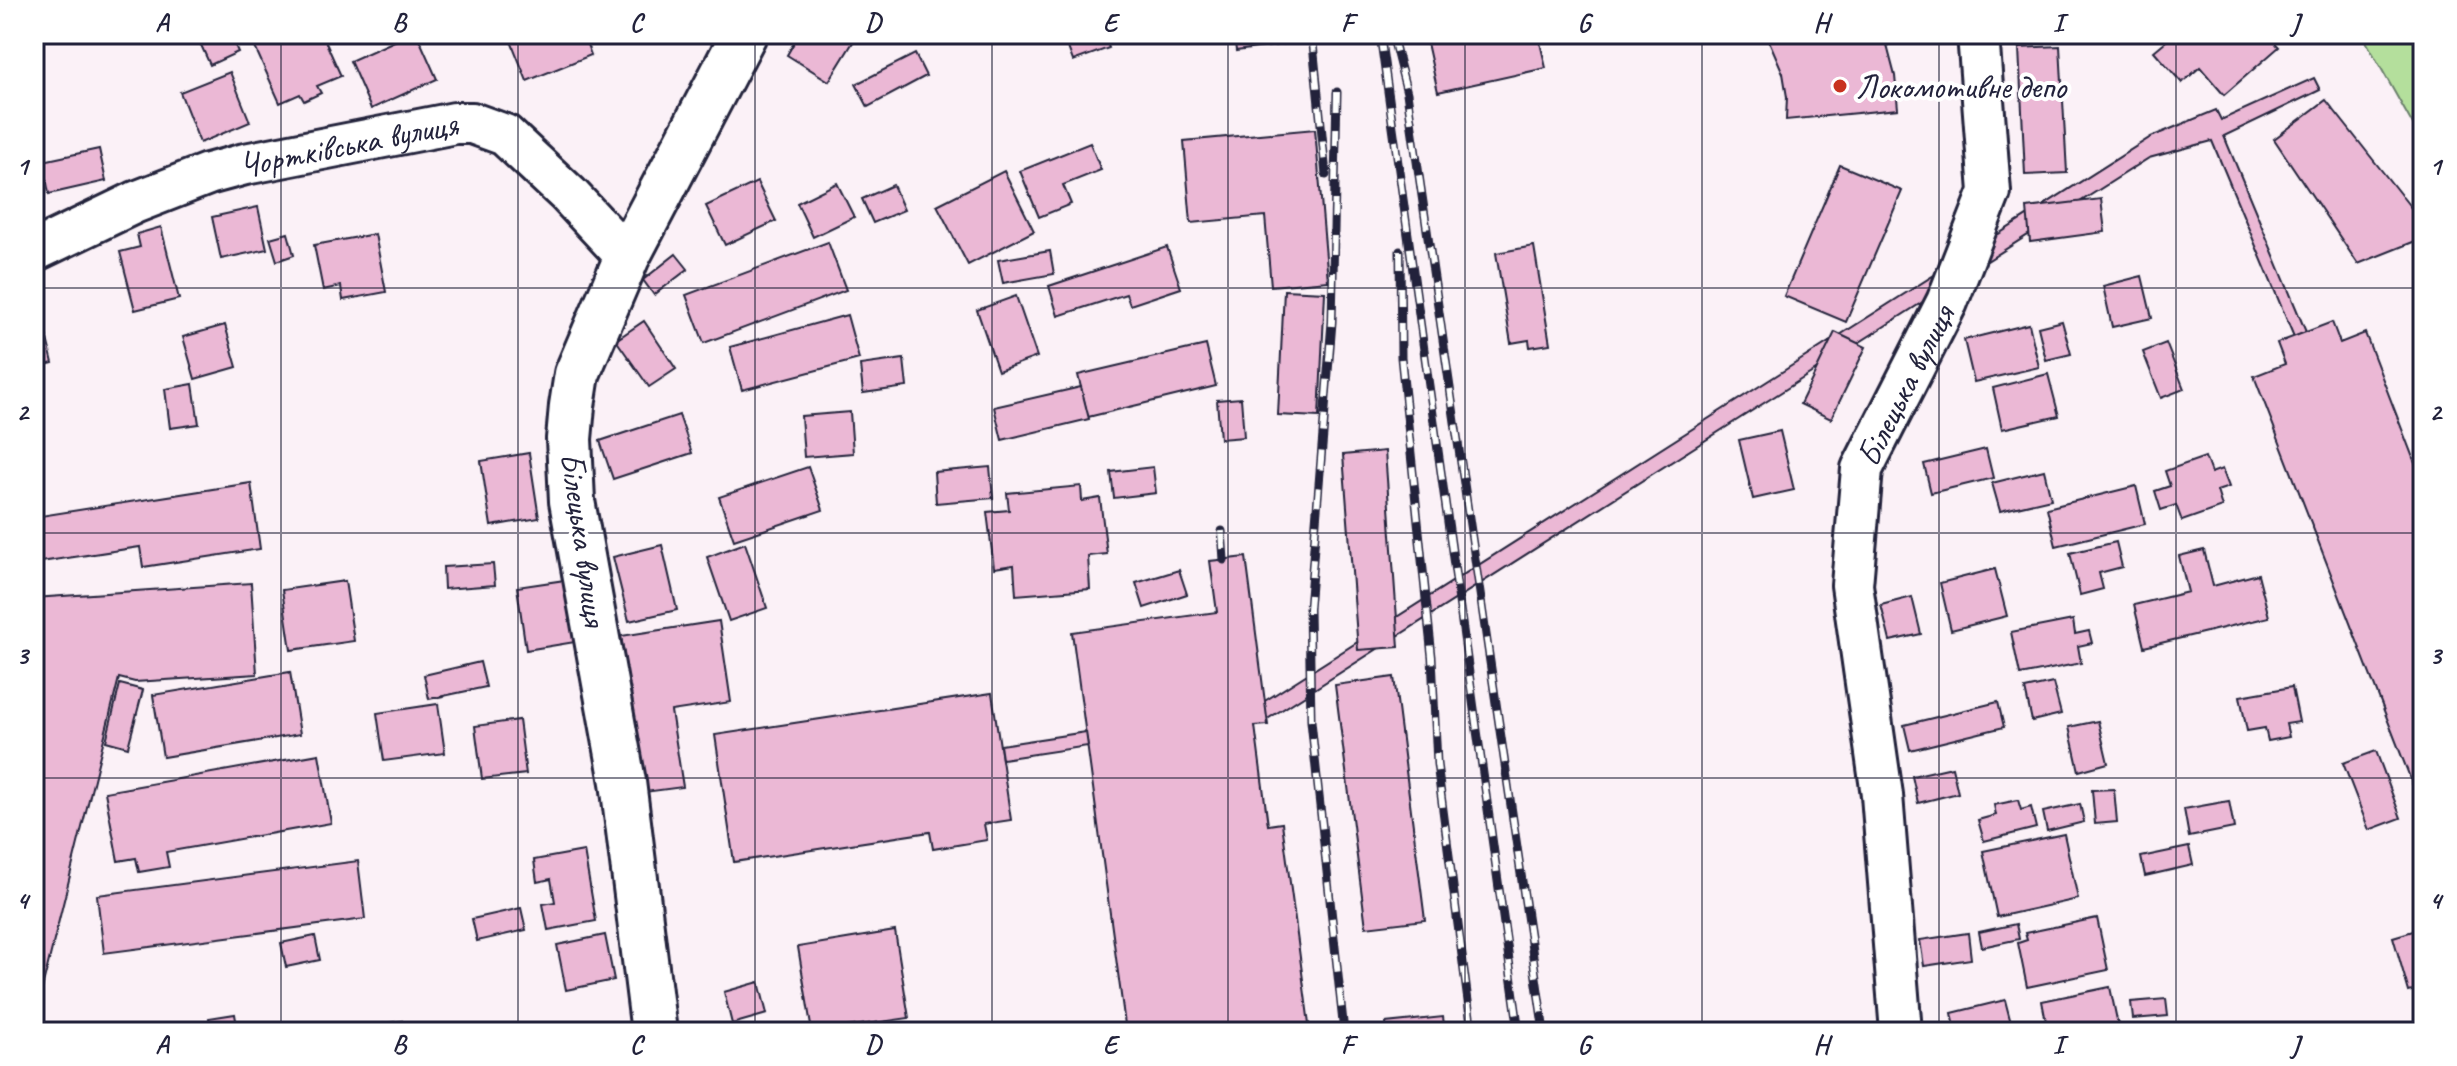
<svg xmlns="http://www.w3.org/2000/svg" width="2457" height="1066" font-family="Caveat,sans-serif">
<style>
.green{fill:#b4df9c;stroke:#6b806c;stroke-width:2}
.building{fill:#ebb8d5;stroke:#22223b;stroke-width:2}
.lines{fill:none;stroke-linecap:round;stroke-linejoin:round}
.minor-casing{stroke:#22223b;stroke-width:46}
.tertiary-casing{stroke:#22223b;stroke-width:50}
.minor{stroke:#fff;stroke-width:40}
.tertiary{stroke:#fff;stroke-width:44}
.rail-casing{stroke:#22223b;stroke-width:9}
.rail{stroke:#fff;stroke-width:6;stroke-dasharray:18;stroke-linecap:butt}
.grid{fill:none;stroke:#22223b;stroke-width:2;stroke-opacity:0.55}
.poi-dot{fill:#c8321e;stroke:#fff;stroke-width:3}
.labels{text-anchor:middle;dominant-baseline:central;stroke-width:8;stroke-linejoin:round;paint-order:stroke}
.poi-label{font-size:34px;fill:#22223b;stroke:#fff;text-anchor:start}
.street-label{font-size:34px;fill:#22223b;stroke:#fff}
.neatline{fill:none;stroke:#22223b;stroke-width:3}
.grid-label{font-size:26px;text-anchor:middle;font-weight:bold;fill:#22223b}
</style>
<rect width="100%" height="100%" fill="#fbf1f7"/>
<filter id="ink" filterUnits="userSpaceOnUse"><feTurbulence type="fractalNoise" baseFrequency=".0125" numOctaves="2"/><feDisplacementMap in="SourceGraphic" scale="16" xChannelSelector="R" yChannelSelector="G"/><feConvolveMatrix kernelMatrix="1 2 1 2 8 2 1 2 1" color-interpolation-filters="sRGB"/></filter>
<g filter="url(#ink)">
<!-- green -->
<path class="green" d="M2362,34H2423V143Z"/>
<!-- building -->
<g class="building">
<path d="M196,34H230L238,52L210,65Z"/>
<path d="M249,34H322L341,76L317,86L321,93L304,101L300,94L280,103Z"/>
<path d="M410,34H417L437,79L371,109L350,61Z"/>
<path d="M529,34H583L591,55L527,81L511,41Z"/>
<path d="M799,34H858L829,81L787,55Z"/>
<path d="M1063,34H1104L1109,48L1073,61Z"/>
<path d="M1234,34H1284L1285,44L1236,51Z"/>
<path d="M1425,34H1538L1546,68L1438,92Z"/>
<path d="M1766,34H1884L1895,76L1898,109L1786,120L1787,97L1783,73Z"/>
<path d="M2171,34H2267L2279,47L2224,95L2200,67L2182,83L2154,51L2172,36Z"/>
<path d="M2060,46L2067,173L2025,175L2019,48Z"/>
<path d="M915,54L926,76L868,107L856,84Z"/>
<path d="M230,72L250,122L200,143L180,92Z"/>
<path d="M2314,78L2320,90L2224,136L2306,332L2294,337L2212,141L2149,158L1236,739L1227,725L2151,137L2216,110L2221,120Z"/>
<path d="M2326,100L2423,223V238L2358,264L2274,139Z"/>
<path d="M1315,129L1328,281L1271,286L1265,216L1191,223L1184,141Z"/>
<path d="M1090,143L1101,170L1063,185L1071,204L1039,217L1020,171Z"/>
<path d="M99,149L106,181L49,194L43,161Z"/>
<path d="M1840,165L1902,191L1846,322L1784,296Z"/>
<path d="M1004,171L1034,231L968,265L937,205Z"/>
<path d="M757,182L776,221L725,245L706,206Z"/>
<path d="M837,183L854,217L813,237L797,203Z"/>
<path d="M893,185L904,210L873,223L862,199Z"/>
<path d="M2101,199L2105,232L2030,242L2027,208Z"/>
<path d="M258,207L267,249L221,259L212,217Z"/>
<path d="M161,227L179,299L135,310L120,252L140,247L137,234Z"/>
<path d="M288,233L294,255L277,261L270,238Z"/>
<path d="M375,234L386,292L343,300L341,286L323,290L314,245Z"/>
<path d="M828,242L846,290L704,343L686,295Z"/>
<path d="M1534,246L1550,344L1530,347L1529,340L1511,343L1496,253Z"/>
<path d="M1167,247L1181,288L1130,305L1126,294L1058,316L1049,286Z"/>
<path d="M1050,251L1054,274L1003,283L998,260Z"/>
<path d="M676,254L688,269L654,295L643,280Z"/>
<path d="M2142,276L2152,318L2112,327L2103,286Z"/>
<path d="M1284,290L1325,292L1319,417L1278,415Z"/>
<path d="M34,294H36L53,363L34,368Z"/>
<path d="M1016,296L1037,357L998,371L977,310Z"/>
<path d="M847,315L859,359L742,390L730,347Z"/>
<path d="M644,321L676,369L649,387L616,340Z"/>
<path d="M2062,321L2071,354L2046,360L2038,327Z"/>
<path d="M2332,322L2340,343L2365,333L2423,484V811L2254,376L2285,364L2277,343Z"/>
<path d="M2029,324L2039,367L1974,382L1964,340Z"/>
<path d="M225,325L237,367L195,379L183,337Z"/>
<path d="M1835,332L1866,347L1831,419L1800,404Z"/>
<path d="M2166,343L2184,389L2161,398L2143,352Z"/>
<path d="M1206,345L1216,386L1088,417L1078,375Z"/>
<path d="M904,359L907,387L863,393L860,365Z"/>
<path d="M2048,374L2059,416L2002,429L1993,388Z"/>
<path d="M193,384L199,424L170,428L165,389Z"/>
<path d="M1081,387L1089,419L1002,440L994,407Z"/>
<path d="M1241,398L1244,437L1220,439L1217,400Z"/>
<path d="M850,412L853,453L804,457L801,416Z"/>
<path d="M679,415L692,453L613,479L600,441Z"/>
<path d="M1780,431L1794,490L1753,499L1739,440Z"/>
<path d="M1986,449L1993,478L1931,493L1924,464Z"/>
<path d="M1385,451L1399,647L1358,650L1343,455Z"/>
<path d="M529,453L539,518L491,526L481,461Z"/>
<path d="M2205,457L2211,473L2222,469L2229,487L2217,491L2222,507L2182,521L2176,505L2161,510L2155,491L2170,486L2165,471Z"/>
<path d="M808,467L823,510L734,540L719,497Z"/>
<path d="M990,467L993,498L936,503L934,472Z"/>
<path d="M1153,467L1156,493L1114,498L1111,472Z"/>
<path d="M2044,470L2051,499L2000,511L1992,483Z"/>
<path d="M251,483L260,549L143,567L140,547L34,563V517Z"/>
<path d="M1081,486L1082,501L1100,498L1107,554L1088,556L1090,589L1016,595L1014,565L994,568L987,512L1009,510L1007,493Z"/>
<path d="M2136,486L2145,524L2056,546L2047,508Z"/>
<path d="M2116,542L2122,567L2099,573L2103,589L2080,595L2070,553Z"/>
<path d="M745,543L767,608L729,621L707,557Z"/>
<path d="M662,545L677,610L629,621L613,557Z"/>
<path d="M2204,550L2213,586L2258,574L2269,617L2144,647L2134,605L2188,592L2179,556Z"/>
<path d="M1246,557L1268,725L1255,726L1268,825L1282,823L1310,1032H1126L1072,632L1217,612L1210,561Z"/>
<path d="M493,564L495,585L444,589L443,567Z"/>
<path d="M1995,569L2007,616L1951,630L1940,583Z"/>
<path d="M1179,570L1187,594L1144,608L1136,583Z"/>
<path d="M565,580L575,642L526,650L517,587Z"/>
<path d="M345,581L354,641L291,650L282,590Z"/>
<path d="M251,583L257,674L135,682L119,678L34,1021V598Z"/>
<path d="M1912,597L1921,634L1890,641L1881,605Z"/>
<path d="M2073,620L2075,634L2089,631L2092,643L2078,646L2081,663L2020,675L2011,632Z"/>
<path d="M719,621L731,702L671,711L683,787L645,792L621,636Z"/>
<path d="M480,662L486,687L429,699L424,675Z"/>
<path d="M290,672L300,734L163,757L153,695Z"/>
<path d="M1394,677L1425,920L1366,927L1335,685Z"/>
<path d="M2053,683L2061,714L2032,721L2025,689Z"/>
<path d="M120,684L143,690L128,747L106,741Z"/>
<path d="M2292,687L2299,722L2286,724L2289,737L2268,741L2265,728L2247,731L2240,696Z"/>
<path d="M992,693L1011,820L984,824L987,840L933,849L930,832L734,862L715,735Z"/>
<path d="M1998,702L2004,727L1910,750L1904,725Z"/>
<path d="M438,704L445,753L384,761L377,713Z"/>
<path d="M519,720L526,774L482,779L475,726Z"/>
<path d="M2098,721L2108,763L2079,771L2069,727Z"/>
<path d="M1086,732L1088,746L1002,759L1000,745Z"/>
<path d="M2376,751L2401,818L2369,830L2343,763Z"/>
<path d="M319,754L331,823L166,852L169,867L139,872L136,858L118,861L105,792Z"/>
<path d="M1952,767L1958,793L1918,803L1912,776Z"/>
<path d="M2114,789L2117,822L2095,824L2092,790Z"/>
<path d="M2018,800L2021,810L2031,807L2036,828L1984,841L1978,820L1996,815L1994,805Z"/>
<path d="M2229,801L2234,828L2189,837L2184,809Z"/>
<path d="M2080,804L2084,822L2047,831L2043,812Z"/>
<path d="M2064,834L2078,899L1997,917L1983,851Z"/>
<path d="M2189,847L2193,865L2145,876L2141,857Z"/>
<path d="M584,851L596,921L548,930L543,904L555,902L551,879L537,882L534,860Z"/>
<path d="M358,861L365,919L104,953L97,895Z"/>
<path d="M521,908L526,930L477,941L472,919Z"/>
<path d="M2097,918L2108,970L2027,987L2018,943L2027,940L2025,933Z"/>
<path d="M2016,924L2019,939L1982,947L1979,932Z"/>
<path d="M2423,928V988L2409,992L2393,937Z"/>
<path d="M895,931L909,1018L812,1032L798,947Z"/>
<path d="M1968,933L1971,959L1924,966L1920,940Z"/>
<path d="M605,935L614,980L566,990L557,945Z"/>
<path d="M315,936L320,960L286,967L281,943Z"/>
<path d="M759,982L767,1014L732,1024L724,992Z"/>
<path d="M2110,987L2118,1025L2083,1032H2048L2042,1001Z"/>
<path d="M2166,999L2168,1016L2133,1019L2131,1002Z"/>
<path d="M2005,1000L2012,1027L1992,1032H1956L1952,1013Z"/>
<path d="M235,1014L238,1032H211L209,1018Z"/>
<path d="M1443,1017L1445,1032H1387L1386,1023Z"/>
<path d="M402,1021L404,1032H339V1031Z"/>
</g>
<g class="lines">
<defs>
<g id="minor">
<path id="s1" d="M34,251L136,202L208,174L245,164L455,123H472L505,135L568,194L627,257"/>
<path id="s2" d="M1901,1032L1882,795L1852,585L1862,469L1947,302L1990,192L1978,34"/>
</g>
<path id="tertiary" d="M654,1032L623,782L572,501L569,439L572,406L577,374L627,257L744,34"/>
</defs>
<!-- minor casing -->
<use href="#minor" class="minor-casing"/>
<!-- tertiary casing -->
<use href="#tertiary" class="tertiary-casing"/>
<!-- minor -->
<use href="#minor" class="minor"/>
<!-- tertiary -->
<use href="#tertiary" class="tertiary"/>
<defs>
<g id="rail">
<path d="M1312,34L1326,175"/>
<path d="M1380,34L1519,1032"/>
<path d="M1392,34L1407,93L1544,1032"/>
<path d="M1337,92L1332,322L1309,609L1311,721L1344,1032"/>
<path d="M1400,251L1401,357L1432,657L1437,764L1472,1032"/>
<path d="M1222,531L1224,560"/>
</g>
</defs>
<!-- rail casing -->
<use href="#rail" class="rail-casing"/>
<!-- rail -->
<use href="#rail" class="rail"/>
</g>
</g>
<!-- grid -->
<path class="grid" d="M281,34V1032M518,34V1032M755,34V1032M992,34V1032M1228,34V1032M1465,34V1032M1702,34V1032M1939,34V1032M2176,34V1032M34,288H2423M34,533H2423M34,778H2423"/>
<!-- markers -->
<circle class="poi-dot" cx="1840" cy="86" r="8"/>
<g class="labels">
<!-- poi labels -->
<g class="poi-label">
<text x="1856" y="86">Локомотивне депо</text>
</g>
<!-- street labels -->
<g class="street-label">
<text stroke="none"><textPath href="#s1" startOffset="334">Чортківська вулиця</textPath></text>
<text stroke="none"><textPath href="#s2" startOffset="660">Білецька вулиця</textPath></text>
<text transform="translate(584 539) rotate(82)">Білецька вулиця</text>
</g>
</g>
<!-- margin -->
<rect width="2457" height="1066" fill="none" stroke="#fff" stroke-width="88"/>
<rect x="44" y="44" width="2369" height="978" class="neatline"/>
<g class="grid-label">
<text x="162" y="31">A</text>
<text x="399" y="31">B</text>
<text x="636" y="31">C</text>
<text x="873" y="31">D</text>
<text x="1110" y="31">E</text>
<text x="1347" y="31">F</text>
<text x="1584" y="31">G</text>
<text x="1821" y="31">H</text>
<text x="2058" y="31">I</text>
<text x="2295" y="31">J</text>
<text x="22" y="175">1</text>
<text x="2435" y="175">1</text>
<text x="22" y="420">2</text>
<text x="2435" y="420">2</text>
<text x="22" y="664">3</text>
<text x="2435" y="664">3</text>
<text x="22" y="909">4</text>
<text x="2435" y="909">4</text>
<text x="162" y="1053">A</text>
<text x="399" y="1053">B</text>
<text x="636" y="1053">C</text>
<text x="873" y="1053">D</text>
<text x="1110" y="1053">E</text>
<text x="1347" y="1053">F</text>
<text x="1584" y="1053">G</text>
<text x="1821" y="1053">H</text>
<text x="2058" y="1053">I</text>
<text x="2295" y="1053">J</text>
</g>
</svg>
